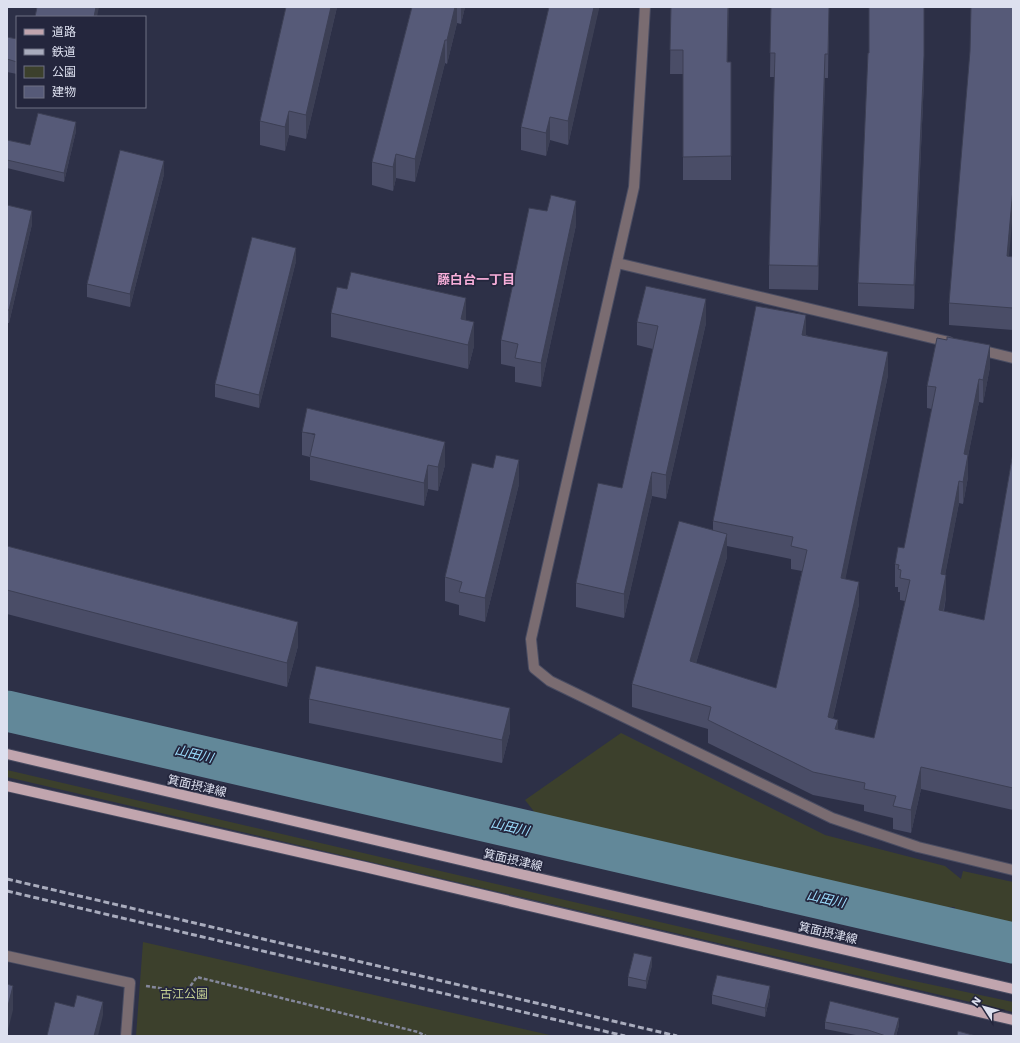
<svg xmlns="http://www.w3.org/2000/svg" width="1020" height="1043" font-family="'Work Sans','Noto Sans JP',sans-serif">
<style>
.green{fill:#3c402c}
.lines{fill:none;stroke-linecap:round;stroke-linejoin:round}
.river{stroke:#628899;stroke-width:41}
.minor-casing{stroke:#494c62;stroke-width:12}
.major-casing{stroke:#494c62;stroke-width:12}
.path{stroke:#84879a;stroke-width:2.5;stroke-dasharray:4 2;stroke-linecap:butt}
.minor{stroke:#7a6c71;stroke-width:10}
.major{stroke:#c1a5ae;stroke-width:10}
.rail{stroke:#a9acbd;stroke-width:3;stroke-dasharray:6 3;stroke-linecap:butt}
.wall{fill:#4a4d67;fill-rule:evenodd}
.shaded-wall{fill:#3c3f54}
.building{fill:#565a78;stroke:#3c3f54}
.labels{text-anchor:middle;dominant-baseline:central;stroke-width:3.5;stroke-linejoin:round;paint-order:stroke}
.street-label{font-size:12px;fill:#dde0ef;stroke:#24263d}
.park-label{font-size:12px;fill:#c3ce92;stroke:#24263d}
.neighbourhood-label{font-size:13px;font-weight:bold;fill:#f7aed9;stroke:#24263d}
.water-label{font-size:13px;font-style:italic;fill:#9bddfd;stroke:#24263d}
</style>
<rect width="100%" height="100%" fill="#2d3047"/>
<!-- green -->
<g class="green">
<path d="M621,733L825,835L945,866L961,879L963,871L1013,882V927L954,914L955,907L929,908L536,814L525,800Z"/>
<path d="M7,770L900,978L1013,1002V1012L7,777Z"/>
<path d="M143,942L554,1036H136Z"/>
</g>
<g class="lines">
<!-- river -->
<path class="river" d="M7,711L1013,943"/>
<defs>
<g id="minor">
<path d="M645,7L634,187L531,639L534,668L550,681L832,818L918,847L1013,870"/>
<path d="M617,263L949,342"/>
<path d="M976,349L1013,358"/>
<path d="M7,956L130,983L126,1036"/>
</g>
<g id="major">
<path d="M7,754L1013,989"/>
<path d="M7,786L365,867L1013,1020"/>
</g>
</defs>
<!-- minor casing -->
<use href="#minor" class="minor-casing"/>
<!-- major casing -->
<use href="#major" class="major-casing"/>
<!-- path -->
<path class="path" d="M146,986L186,992L197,977L418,1032L426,1036"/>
<!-- minor -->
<use href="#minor" class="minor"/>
<!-- major -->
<use href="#major" class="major"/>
<!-- rail -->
<g class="rail">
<path d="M7,879L677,1036"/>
<path d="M7,891L625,1036"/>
</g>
</g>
<!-- wall -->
<g class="wall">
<path d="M286,7H337L306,139L289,135L285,151L260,145V121Z"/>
<path d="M412,7H465L461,24L457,23L447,64L445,63L415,182L396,178L393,191L372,185V162Z"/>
<path d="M599,7L568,145L550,140L546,156L521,150V127Z"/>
<path d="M671,7L728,62H731V180H683V74H670Z"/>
<path d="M771,7H829L828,78H825L818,290L769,289V265L775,77H770Z"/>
<path d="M7,37L17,39V74L7,72Z"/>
<path d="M924,79L914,309L858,306V283Z"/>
<path d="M76,131L64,182L7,168V140L30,145Z"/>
<path d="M164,174L130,307L87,297V284Z"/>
<path d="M7,205L32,224L9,323H7Z"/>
<path d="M576,225L541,387L515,382V367L501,364V340Z"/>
<path d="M1009,256L1013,257V330L949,325V303Z"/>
<path d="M296,261L259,408L215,397V384Z"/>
<path d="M347,289L466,320L474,346L468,369L331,337V313Z"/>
<path d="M637,322L706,323L666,499L652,496L624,618L576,607V583L622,488L653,349L637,345Z"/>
<path d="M806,335L888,375L845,579L859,604L833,718L838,730L874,738L905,601L900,600V592H898V587H895V564L904,548L932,409L927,408V386L990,367L983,403L979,402L968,456V477L963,504L959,503L945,575L946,597L944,611L984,620L1013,453V810L921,789L911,833L893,829V818L864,811V805L813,795L708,743V729L632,707V684L713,531V521ZM727,546L791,559V569L802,571L776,688L696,663L727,557Z"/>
<path d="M302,432L445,465L438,491L428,489L424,506L310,480V457L302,455Z"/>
<path d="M519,484L485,622L459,615V605L445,601V577Z"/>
<path d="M7,546L298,646L287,687L7,614Z"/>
<path d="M309,699L510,732L502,763L309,723Z"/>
<path d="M652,965L646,989L628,986V977Z"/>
<path d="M712,995H770L765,1017L712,1004Z"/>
<path d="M825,1022L899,1025L896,1036H861L825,1029Z"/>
</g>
<!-- shaded-wall -->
<g class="shaded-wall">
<path d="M96,7H99L97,17H94Z"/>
<path d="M331,7H337L306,139V115Z"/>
<path d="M455,7H457V23L447,64V40Z"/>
<path d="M461,7H465L461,24Z"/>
<path d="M594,7H599V9L568,145V121Z"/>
<path d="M728,7H729L727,86V62Z"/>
<path d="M445,40V63L415,182V159Z"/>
<path d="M825,54V78L818,290V266Z"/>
<path d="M924,56V79L914,309V285Z"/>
<path d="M289,111V135L285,151V127Z"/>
<path d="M550,117V140L546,156V133Z"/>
<path d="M76,122V131L64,182V173Z"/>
<path d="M396,154V178L393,191V167Z"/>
<path d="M164,161V174L130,307V294Z"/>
<path d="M1013,189V212L1007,279V256Z"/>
<path d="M576,201V225L541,387V363Z"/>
<path d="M32,211V224L9,323V310Z"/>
<path d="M296,248V261L259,408V395Z"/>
<path d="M466,298V322L461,319Z"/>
<path d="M706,299V323L666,499V475Z"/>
<path d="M806,315V337L802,335Z"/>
<path d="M474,322V346L468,369V345Z"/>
<path d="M990,345V367L983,403V380Z"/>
<path d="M888,352V375L841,600V578Z"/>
<path d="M979,379V402L968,456V477L963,504V482L964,454Z"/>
<path d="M445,442V465L438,491V467Z"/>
<path d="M519,460V484L485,622V598Z"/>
<path d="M428,465V489L424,506V483Z"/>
<path d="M652,472V496L624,618V594Z"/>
<path d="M959,481V503L941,596V574Z"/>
<path d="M727,534V557L690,684V661Z"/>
<path d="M946,575V597L939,632V610Z"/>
<path d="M859,582V604L828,739V717Z"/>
<path d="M298,622V646L287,687V663Z"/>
<path d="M510,708V732L502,763V740Z"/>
<path d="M838,720V742L835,729Z"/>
<path d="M921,767V789L911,833V810Z"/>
<path d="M652,957V965L646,989V981Z"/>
<path d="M13,986V1010L7,1034V1010Z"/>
<path d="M770,986V995L765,1017V1008Z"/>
<path d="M103,1002V1015L98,1036H94Z"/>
<path d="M899,1018V1025L896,1036H894Z"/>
</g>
<!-- building -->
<g class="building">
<path d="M37,7H96L94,17H35Z"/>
<path d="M286,7H331L306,115L289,111L285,127L260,121Z"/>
<path d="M412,7H455L447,40H445L415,159L396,154L393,167L372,162Z"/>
<path d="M549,7H594L568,121L550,117L546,133L521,127Z"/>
<path d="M671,7H728L727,62H731V156L683,157V50H670Z"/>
<path d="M771,7H829L828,54H825L818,266L769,265L775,53H770Z"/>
<path d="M869,7H924V56L914,285L858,283L868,53H869Z"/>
<path d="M971,7H1013V189L1007,256L1013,257V308L949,303L970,51Z"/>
<path d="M7,37L17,39V62L7,59Z"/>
<path d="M38,113L76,122L64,173L7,160V140L30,145Z"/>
<path d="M120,150L164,161L130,294L87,284Z"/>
<path d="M551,195L576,201L541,363L515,358L518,344L501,340L529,208L547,211Z"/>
<path d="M7,205L32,211L9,310H7Z"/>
<path d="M252,237L296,248L259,395L215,384Z"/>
<path d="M351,272L466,298L461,319L474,322L468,345L331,313L337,287L347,289Z"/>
<path d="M646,286L706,299L666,475L652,472L624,594L576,583L598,483L622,488L658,326L637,322Z"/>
<path d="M756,306L806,315L802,335L888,352L841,578L859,582L828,717L838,720L835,729L874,738L910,580L900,578L901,570L898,569L899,565L895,564L898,547L904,548L936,387L927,386L937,338L947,340V337L990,345L983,380L979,379L964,454L968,455L963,482L959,481L941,574L946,575L939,610L984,620L1013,453V788L921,767L911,810L893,806L896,796L864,789L865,783L813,772L708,720L711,707L632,684L679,521L727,534L690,661L776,688L807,550L791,546L793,537L713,521Z"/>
<path d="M307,408L445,442L438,467L428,465L424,483L310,456L315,434L302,432Z"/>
<path d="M496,455L519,460L485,598L459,592L462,582L445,577L472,463L493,468Z"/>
<path d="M7,546L298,622L287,663L7,590Z"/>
<path d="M316,666L510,708L502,740L309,699Z"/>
<path d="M634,953L652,957L646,981L628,977Z"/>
<path d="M717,975L770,986L765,1008L712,995Z"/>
<path d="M7,984L13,986L7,1010Z"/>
<path d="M77,995L103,1002L94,1036H47L55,1002L74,1007Z"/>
<path d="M830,1001L899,1018L894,1036H886L868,1030L825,1022Z"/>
<path d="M958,1031L976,1036H957Z"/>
</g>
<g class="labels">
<!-- street labels -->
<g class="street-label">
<text transform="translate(197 786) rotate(13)">箕面摂津線</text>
<text transform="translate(513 860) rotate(13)">箕面摂津線</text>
<text transform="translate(828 933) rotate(13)">箕面摂津線</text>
</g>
<!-- park labels -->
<g class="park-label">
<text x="184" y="994">古江公園</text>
</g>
<!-- neighbourhood labels -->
<g class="neighbourhood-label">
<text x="476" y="279">藤白台一丁目</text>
</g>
<!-- water labels -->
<g class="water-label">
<text transform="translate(194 754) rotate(13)">山田川</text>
<text transform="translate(510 827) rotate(13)">山田川</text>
<text transform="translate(826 899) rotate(13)">山田川</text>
</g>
</g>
<!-- border -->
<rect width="1020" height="1043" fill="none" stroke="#dde0ef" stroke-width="16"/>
<!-- legend -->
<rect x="16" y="16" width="130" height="92" fill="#24263d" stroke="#6e7084"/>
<rect x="24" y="29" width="20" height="6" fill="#c1a5ae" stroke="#6e7084"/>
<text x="52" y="36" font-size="12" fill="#dde0ef">道路</text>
<rect x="24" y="49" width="20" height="6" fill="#a9acbd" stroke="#6e7084"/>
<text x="52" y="56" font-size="12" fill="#dde0ef">鉄道</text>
<rect x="24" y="66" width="20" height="12" fill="#3c402c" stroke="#6e7084"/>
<text x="52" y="76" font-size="12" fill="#dde0ef">公園</text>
<rect x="24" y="86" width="20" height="12" fill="#565a78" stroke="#6e7084"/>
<text x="52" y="96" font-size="12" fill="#dde0ef">建物</text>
<!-- north arrow -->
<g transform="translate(984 1007) rotate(306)" stroke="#24263d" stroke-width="3" paint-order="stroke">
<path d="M0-3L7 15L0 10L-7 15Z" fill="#dde0ef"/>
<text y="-6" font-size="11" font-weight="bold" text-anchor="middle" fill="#dde0ef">N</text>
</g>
</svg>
